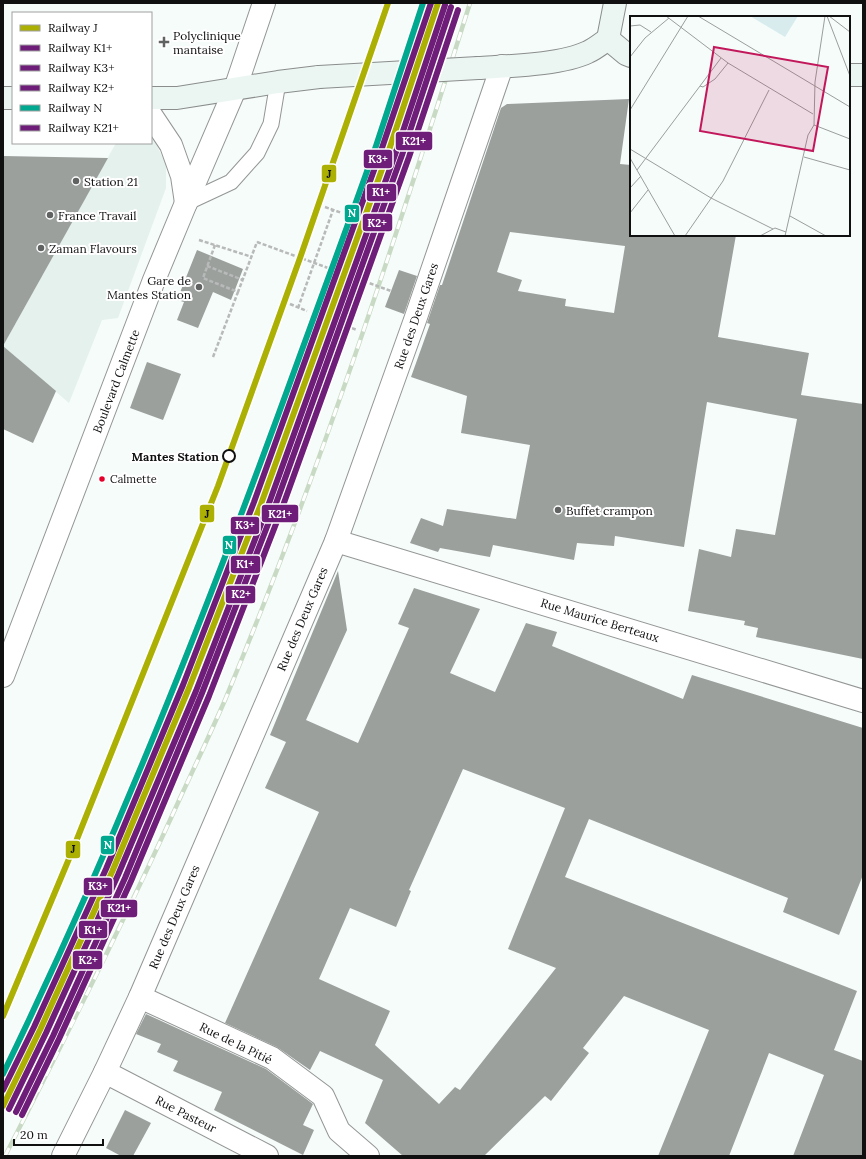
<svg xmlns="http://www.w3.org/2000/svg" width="866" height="1159" font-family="Lora,serif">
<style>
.plaza{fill:#e5f1ec}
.building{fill:#9ba09d;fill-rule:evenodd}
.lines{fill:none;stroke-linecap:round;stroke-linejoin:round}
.lane-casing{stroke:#949695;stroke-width:17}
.street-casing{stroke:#949695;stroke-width:24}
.secondary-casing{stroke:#8a8d8c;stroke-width:24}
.path{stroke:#b8b9b9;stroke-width:2.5;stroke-dasharray:4 2;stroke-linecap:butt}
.lane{stroke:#fefffe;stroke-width:15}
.street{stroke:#fefffe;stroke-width:22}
.secondary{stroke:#ebf6f3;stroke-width:22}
.rail-casing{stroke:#c8dac4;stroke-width:4.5}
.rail{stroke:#fff;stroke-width:3;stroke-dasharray:9;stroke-linecap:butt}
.secondary-bridge-casing{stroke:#8a8d8c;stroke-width:24;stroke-linecap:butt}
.path-bridge{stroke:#b8b9b9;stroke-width:2.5;stroke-dasharray:4 2;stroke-linecap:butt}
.secondary-bridge{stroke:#ebf6f3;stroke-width:22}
.rail-1-casing{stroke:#fff;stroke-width:9}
.rail-2-casing{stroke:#fff;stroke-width:9}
.rail-3-casing{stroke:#fff;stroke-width:9}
.rail-4-casing{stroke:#fff;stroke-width:9}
.rail-5-casing{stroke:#fff;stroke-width:9}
.rail-6-casing{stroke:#fff;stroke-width:9}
.rail-1{stroke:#abb002;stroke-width:6}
.rail-2{stroke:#6e1e78;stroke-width:6}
.rail-3{stroke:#6e1e78;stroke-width:6}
.rail-4{stroke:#6e1e78;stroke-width:6}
.rail-5{stroke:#00a88f;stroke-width:6}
.rail-6{stroke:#6e1e78;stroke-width:6}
.poi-dot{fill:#606362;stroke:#fff;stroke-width:1.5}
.stop-dot{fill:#fff;stroke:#101010;stroke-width:2}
.bus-dot{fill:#e4002b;stroke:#fff;stroke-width:1.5}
.labels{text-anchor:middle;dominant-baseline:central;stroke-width:4;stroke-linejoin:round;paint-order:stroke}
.bus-label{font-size:11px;fill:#101010;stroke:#fff;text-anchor:start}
.poi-label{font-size:12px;fill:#101010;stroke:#fff;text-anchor:start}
.street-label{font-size:12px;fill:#101010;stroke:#fff}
.stop-label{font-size:12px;font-weight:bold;fill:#101010;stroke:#fff;text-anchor:end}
.inset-road{fill:none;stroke:#9a9e9c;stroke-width:1}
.view{fill:#c2185b;fill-opacity:0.15;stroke:#c2185b;stroke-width:2}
.inset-edge{fill:none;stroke:#101010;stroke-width:2}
.line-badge{stroke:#fff;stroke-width:1.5}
.badge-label{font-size:11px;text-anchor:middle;font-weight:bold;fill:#fff}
.pale-badge-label{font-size:11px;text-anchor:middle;font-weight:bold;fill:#111}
</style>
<rect width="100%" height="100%" fill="#f6fcfa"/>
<!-- plaza -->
<path class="plaza" d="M151,138L156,144L166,164V188L118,318L102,320L69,403L3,346L116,143H151Z"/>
<!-- building -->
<g class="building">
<path d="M629,99L620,164L631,165V235H736L718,337L809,353L801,395L863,404V659L756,637L758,628L744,625L745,621L688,611L699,549L731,557L736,529L775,535L797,419L707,402L684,547L615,536L614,546L577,543L574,560L493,545L490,557L440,548L438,552L410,543L421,518L443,526L447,509L516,519L530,445L461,433L467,396L411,377L430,324L427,323L440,285H442L501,108L507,104ZM510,232L625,246L614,313L565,306L566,299L518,291L522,280L497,272Z"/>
<path d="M3,156L108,158L3,346Z"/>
<path d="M197,250L243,269L231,300L213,292L198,328L177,320L184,302L177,300Z"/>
<path d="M399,270L417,276L404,314L385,307Z"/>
<path d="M3,346L56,391L33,443L3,429Z"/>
<path d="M147,362L181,374L163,420L130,408Z"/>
<path d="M338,571L347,630L306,720L358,743L409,628L398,624L414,588L480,609L450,673L495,692L526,623L557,632L552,646L683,699L692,675L863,728V875L839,935L783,912L788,898L589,819L565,877L857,991L834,1050L863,1061V1156H793L824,1075L769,1053L729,1156H658L709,1030L624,996L583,1048L589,1053L551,1101L545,1096L484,1156H403L365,1123L383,1080L320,1051L310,1070L277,1047L225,1023L319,812L265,788L286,742L270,735ZM463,769L565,808L508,949L556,968L460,1090L455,1087L439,1104L375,1045L390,1011L319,979L350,908L396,927L411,891L409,890Z"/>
<path d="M146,1014L266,1069L313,1104L303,1125L314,1130L303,1155L214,1110L222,1092L173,1071L178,1061L157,1052L161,1044L136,1034Z"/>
<path d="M125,1110L151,1123L133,1156H121L106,1148Z"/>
</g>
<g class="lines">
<defs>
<path id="lane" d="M186,203L231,182L257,153L271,124L278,82"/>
<g id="street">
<path d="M151,115L171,145L182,176L186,203"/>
<path d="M336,541L863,701"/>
<path d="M3,676L154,280L186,203L235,89L264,3"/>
<path d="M140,997L272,1058L323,1096L339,1131L368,1156"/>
<path d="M105,1072L267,1156"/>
<path d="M63,1156L105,1072L140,997L336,541L415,320L502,66"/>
</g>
<g id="secondary">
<path d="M608,39L615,3"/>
<path d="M608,39L626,54L631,56"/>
<path d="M478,68C508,66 561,65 588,52C595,49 602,43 608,39"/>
<path d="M849,75H863"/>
<path d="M3,98H13"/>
<path d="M151,98H177L278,82L319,77"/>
</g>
</defs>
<!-- lane casing -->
<use href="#lane" class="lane-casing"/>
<!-- street casing -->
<use href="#street" class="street-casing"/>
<!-- secondary casing -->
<use href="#secondary" class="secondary-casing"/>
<!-- path -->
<g class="path">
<path d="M325,207L342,213"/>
<path d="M369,223L390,231"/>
<path d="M199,240L252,257"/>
<path d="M215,245L203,278L238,292L257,242"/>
<path d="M207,266L243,280"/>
<path d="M290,304L307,311"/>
<path d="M298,308L333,210"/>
<path d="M335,322L357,330"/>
<path d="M349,327L383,228"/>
<path d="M213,357L238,292"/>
</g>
<!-- lane -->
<use href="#lane" class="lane"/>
<!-- street -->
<use href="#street" class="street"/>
<!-- secondary -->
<use href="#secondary" class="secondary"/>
<defs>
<path id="rail" d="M5,1156C66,1037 126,918 181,796C196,764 211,732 225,700C320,472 396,238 470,3"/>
</defs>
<!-- rail casing -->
<use href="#rail" class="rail-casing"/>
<!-- rail -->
<use href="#rail" class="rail"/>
<defs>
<path id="secondary-bridge" d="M319,77L478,68"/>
</defs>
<!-- secondary-bridge casing -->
<use href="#secondary-bridge" class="secondary-bridge-casing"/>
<!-- path-bridge -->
<path class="path-bridge" d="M257,242L391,291"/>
<!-- secondary-bridge -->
<use href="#secondary-bridge" class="secondary-bridge"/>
<defs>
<g id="rail-1">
<path d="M3,1016L71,854L218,486L300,258L388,3"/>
<path d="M3,1106L40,1030L112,872L189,688L261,504L389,150L438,3"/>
</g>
<path id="rail-2" d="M9,1109L46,1033L118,875L196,691L268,506L396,152L445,5"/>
<path id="rail-3" d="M3,1090L34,1027L106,869L183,685L254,502L382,148L431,3"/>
<path id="rail-4" d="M16,1112L53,1036L125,878L202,693L274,509L402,155L451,7"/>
<path id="rail-5" d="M3,1074C116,842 211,601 299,358C325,287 351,217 376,146C392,98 407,51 423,3"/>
<path id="rail-6" d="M22,1115L59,1039L131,881L209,696L281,511L409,157L458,10"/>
</defs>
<!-- rail-1 casing -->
<use href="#rail-1" class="rail-1-casing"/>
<!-- rail-2 casing -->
<use href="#rail-2" class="rail-2-casing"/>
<!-- rail-3 casing -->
<use href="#rail-3" class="rail-3-casing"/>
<!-- rail-4 casing -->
<use href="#rail-4" class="rail-4-casing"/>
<!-- rail-5 casing -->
<use href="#rail-5" class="rail-5-casing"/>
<!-- rail-6 casing -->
<use href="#rail-6" class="rail-6-casing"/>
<!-- rail-1 -->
<use href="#rail-1" class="rail-1"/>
<!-- rail-2 -->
<use href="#rail-2" class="rail-2"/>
<!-- rail-3 -->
<use href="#rail-3" class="rail-3"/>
<!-- rail-4 -->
<use href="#rail-4" class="rail-4"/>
<!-- rail-5 -->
<use href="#rail-5" class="rail-5"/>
<!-- rail-6 -->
<use href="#rail-6" class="rail-6"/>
</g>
<!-- markers -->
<g class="poi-dot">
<path d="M162 36h4v4h4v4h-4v4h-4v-4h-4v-4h4z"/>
<circle cx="76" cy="181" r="4"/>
<circle cx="50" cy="215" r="4"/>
<circle cx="41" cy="248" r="4"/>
<circle cx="199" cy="287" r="4"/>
<circle cx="558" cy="510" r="4"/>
</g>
<circle class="stop-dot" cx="229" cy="456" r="6"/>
<circle class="bus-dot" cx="102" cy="479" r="3.5"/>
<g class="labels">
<!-- bus labels -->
<g class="bus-label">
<text x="110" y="479">Calmette</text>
</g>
<!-- poi labels -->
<g class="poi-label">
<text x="173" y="35">Polyclinique<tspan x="173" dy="14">mantaise</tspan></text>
<text x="84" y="181">Station 21</text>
<text x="58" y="215">France Travail</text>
<text x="49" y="248">Zaman Flavours</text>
<text x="191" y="280" text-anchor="end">Gare de<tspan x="191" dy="14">Mantes Station</tspan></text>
<text x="566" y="510">Buffet crampon</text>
</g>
<!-- street labels -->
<g class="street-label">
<text transform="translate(416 316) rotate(-71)">Rue des Deux Gares</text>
<text transform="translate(116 381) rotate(-69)">Boulevard Calmette</text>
<text transform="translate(302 619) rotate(-67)">Rue des Deux Gares</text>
<text transform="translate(600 620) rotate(17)">Rue Maurice Berteaux</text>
<text transform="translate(174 917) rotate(-67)">Rue des Deux Gares</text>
<text transform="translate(236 1043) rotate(26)">Rue de la Pitié</text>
<text transform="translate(186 1114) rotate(27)">Rue Pasteur</text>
</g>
<!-- stop labels -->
<g class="stop-label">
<text x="219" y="456">Mantes Station</text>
</g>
</g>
<!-- overview -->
<g transform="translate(630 16)">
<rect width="220" height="220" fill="#f6fcfa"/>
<path d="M120,0H168L155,21Z" fill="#d8ecee"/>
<path class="inset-road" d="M36,0L98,47L183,98M68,0L220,91M197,0L220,60M199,0L220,16M0,10L10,9L21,16M0,41L15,22L39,2M70,70L73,71L85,63L98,47M0,94L58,0M184,109L220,123M0,133L81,182L143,213M174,141L220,154M0,142L45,220M7,154L91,42M0,172L11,160M0,197L18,174M160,200L196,220M55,220L93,165L139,74M130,220L145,212L156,216M155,220L178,119L184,109L185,66L195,0"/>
<path class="view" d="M84,31L198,51L183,135L70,115Z"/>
<rect width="220" height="220" class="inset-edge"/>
</g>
<g class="line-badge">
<rect x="395" y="131" width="38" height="20" rx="4" fill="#6e1e78"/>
<rect x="363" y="149" width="30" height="20" rx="4" fill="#6e1e78"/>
<rect x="321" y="164" width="16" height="19" rx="4" fill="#abb002"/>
<rect x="366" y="183" width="31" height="19" rx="4" fill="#6e1e78"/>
<rect x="344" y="204" width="16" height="19" rx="4" fill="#00a88f"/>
<rect x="362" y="213" width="31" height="19" rx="4" fill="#6e1e78"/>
<rect x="199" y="504" width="16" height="19" rx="4" fill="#abb002"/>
<rect x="261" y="504" width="38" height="19" rx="4" fill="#6e1e78"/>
<rect x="230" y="516" width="30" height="19" rx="4" fill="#6e1e78"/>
<rect x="222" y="535" width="15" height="20" rx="4" fill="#00a88f"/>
<rect x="230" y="555" width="31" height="19" rx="4" fill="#6e1e78"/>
<rect x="225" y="585" width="31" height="19" rx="4" fill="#6e1e78"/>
<rect x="100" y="835" width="15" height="20" rx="4" fill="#00a88f"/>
<rect x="65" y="840" width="16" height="19" rx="4" fill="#abb002"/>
<rect x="83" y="877" width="30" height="19" rx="4" fill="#6e1e78"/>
<rect x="100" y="899" width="38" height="19" rx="4" fill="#6e1e78"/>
<rect x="78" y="920" width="30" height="19" rx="4" fill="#6e1e78"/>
<rect x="72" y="950" width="31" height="20" rx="4" fill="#6e1e78"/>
</g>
<g class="badge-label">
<text x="414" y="145">K21+</text>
<text x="378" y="163">K3+</text>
<text x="381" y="196">K1+</text>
<text x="352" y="217">N</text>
<text x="377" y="227">K2+</text>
<text x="280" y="518">K21+</text>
<text x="245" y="529">K3+</text>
<text x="229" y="549">N</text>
<text x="245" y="568">K1+</text>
<text x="241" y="598">K2+</text>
<text x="108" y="849">N</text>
<text x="98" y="890">K3+</text>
<text x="119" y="912">K21+</text>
<text x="93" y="934">K1+</text>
<text x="88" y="964">K2+</text>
</g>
<g class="pale-badge-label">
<text x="329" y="178">J</text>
<text x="207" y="518">J</text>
<text x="73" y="853">J</text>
</g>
<!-- border -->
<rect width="866" height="1159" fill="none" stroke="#101010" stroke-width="8"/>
<!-- legend -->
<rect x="12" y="12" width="140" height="132" fill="#ffffff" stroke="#9f9f9f"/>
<rect x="20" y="25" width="20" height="6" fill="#abb002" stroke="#9f9f9f"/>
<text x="48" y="32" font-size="12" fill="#101010">Railway J</text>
<rect x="20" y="45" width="20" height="6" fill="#6e1e78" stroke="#9f9f9f"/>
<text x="48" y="52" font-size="12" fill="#101010">Railway K1+</text>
<rect x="20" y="65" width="20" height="6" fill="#6e1e78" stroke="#9f9f9f"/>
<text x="48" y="72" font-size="12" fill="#101010">Railway K3+</text>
<rect x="20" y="85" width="20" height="6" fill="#6e1e78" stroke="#9f9f9f"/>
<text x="48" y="92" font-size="12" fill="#101010">Railway K2+</text>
<rect x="20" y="105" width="20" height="6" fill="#00a88f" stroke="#9f9f9f"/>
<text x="48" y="112" font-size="12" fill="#101010">Railway N</text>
<rect x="20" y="125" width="20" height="6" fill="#6e1e78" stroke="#9f9f9f"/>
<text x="48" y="132" font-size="12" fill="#101010">Railway K21+</text>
<!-- scale -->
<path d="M14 1139v6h89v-6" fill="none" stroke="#101010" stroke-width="2"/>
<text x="20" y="1139" font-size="12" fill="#101010" stroke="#ffffff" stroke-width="3" paint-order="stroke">20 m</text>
</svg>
